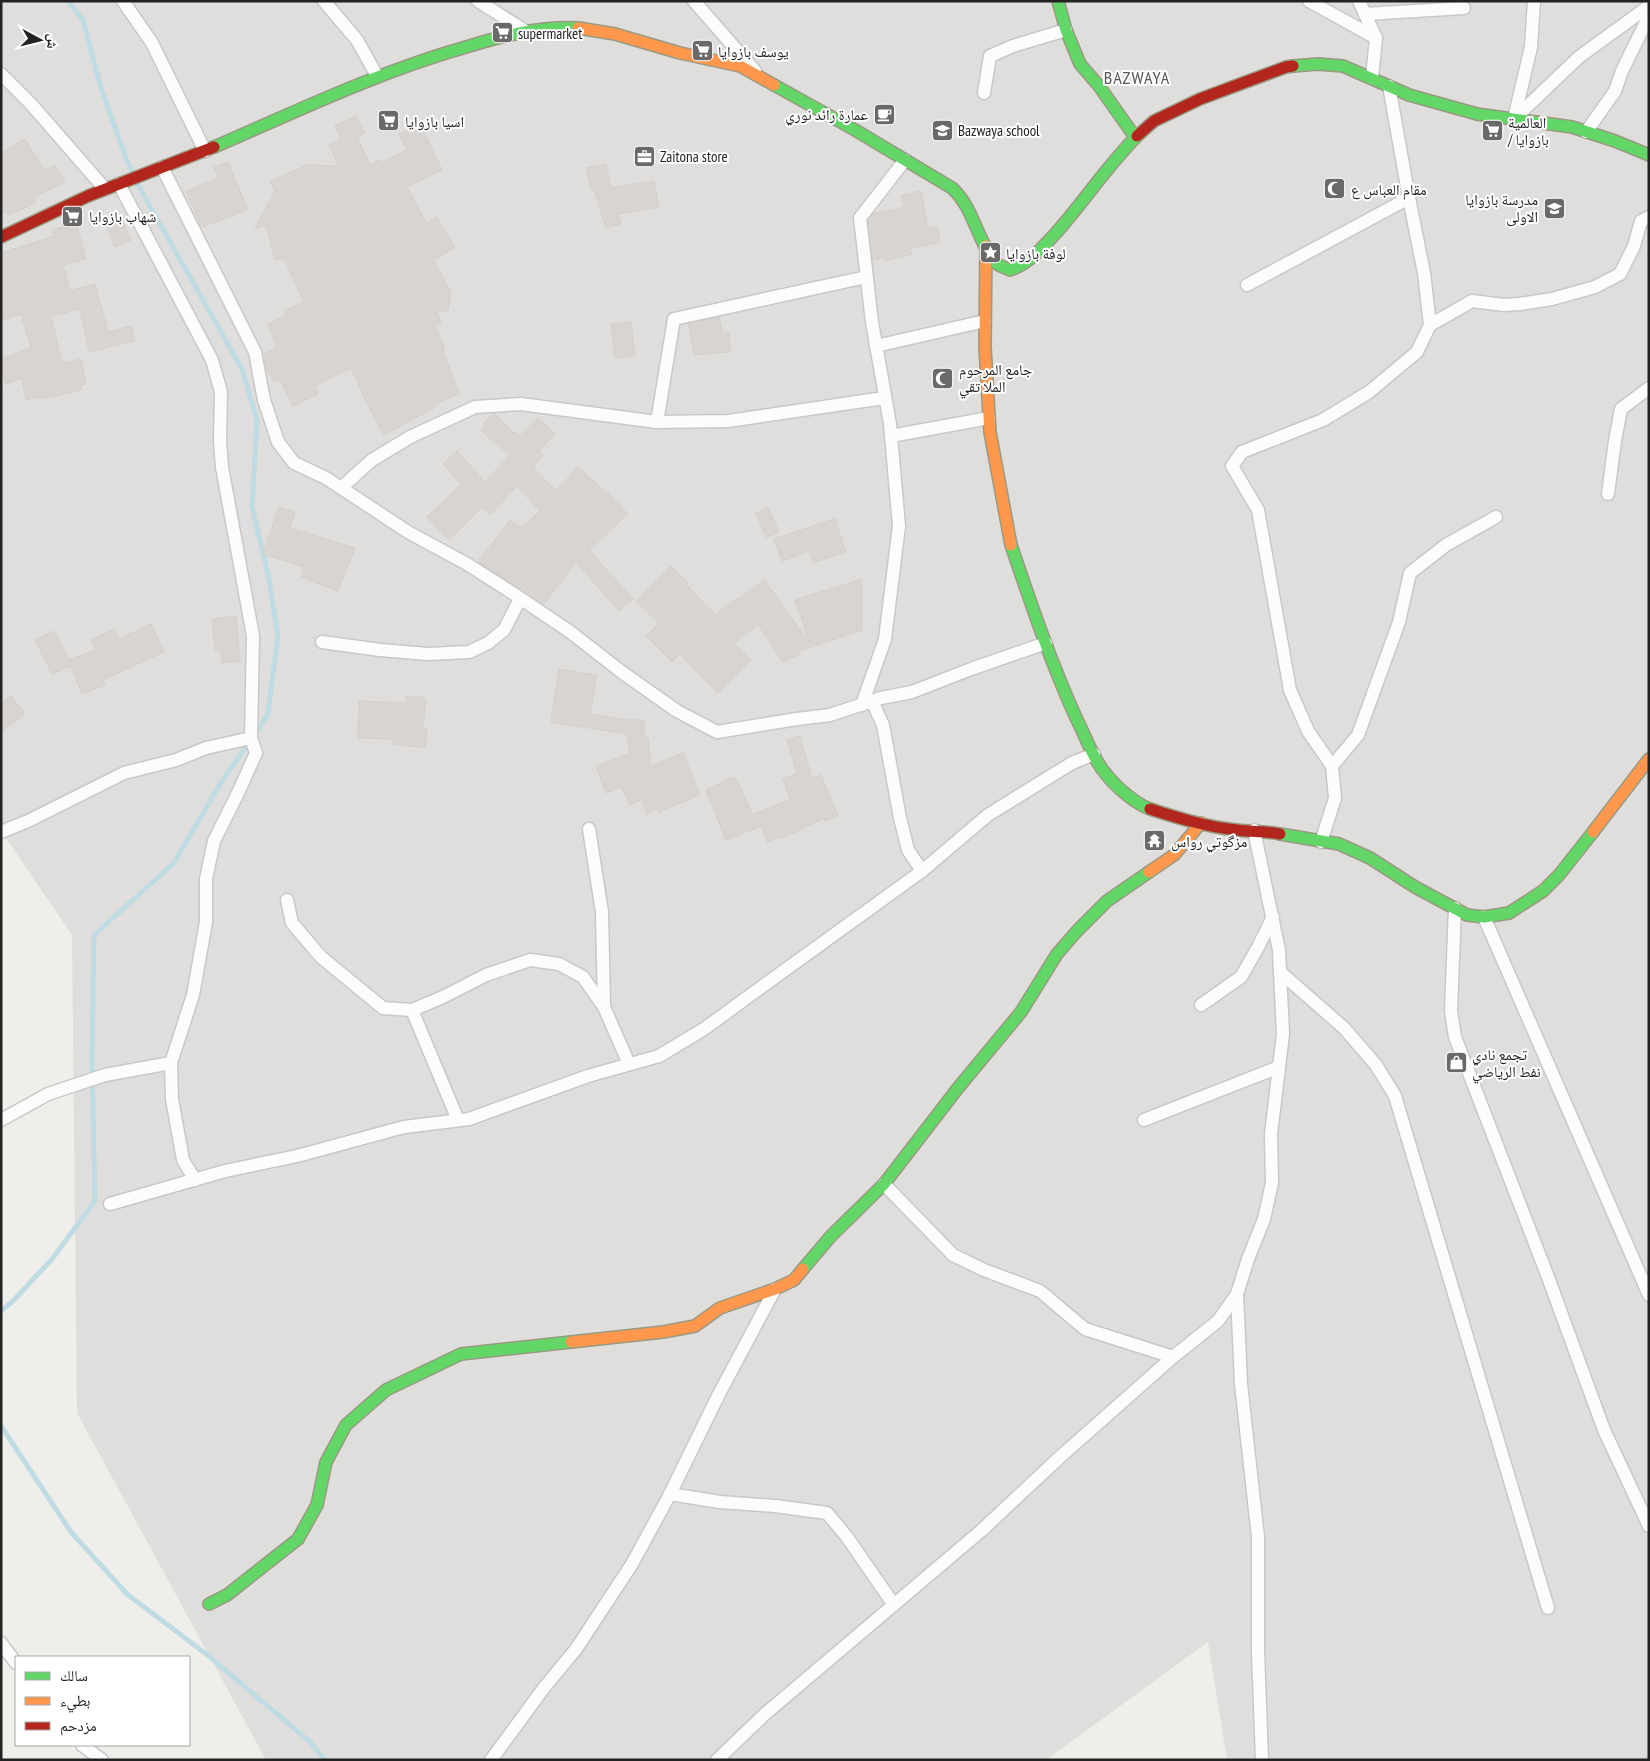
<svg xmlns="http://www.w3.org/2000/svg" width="1650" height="1761" font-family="'PT Sans Narrow','Noto Naskh Arabic',sans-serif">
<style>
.residential{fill:#dfdedc}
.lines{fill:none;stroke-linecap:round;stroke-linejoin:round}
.stream{stroke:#bfdbe3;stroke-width:5}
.building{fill:#d7d4d2;stroke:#d3d0cc}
.street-casing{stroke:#c9c8c7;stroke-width:15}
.fast-casing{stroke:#999a82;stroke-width:14}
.slow-casing{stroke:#999a82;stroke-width:14}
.jam-casing{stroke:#999a82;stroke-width:14}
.street{stroke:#fdfcfc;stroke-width:12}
.fast{stroke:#63d668;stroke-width:11}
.slow{stroke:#ff974d;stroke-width:11}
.jam{stroke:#b3261e;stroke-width:11}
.labels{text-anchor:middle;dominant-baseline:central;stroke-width:4;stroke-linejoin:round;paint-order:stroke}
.poi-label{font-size:15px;fill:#222;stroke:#fff;text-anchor:start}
.quarter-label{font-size:18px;letter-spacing:1px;fill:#555;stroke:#fff}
</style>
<rect width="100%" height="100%" fill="#f0eeeb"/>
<!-- residential -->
<path class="residential" d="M1,1H1649V1760H1227L1208,1642L1046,1760H266L77,1413L72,935L1,831Z"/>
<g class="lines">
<!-- stream -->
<g class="stream">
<path d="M68,1L83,20L101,88L127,161L143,194L242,369L257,420L252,507L268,574L278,636L268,714L255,734"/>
<path d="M1,1311L13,1301L52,1259L95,1201L92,1062L94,935L174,863L220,784L250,741"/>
<path d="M1,1426L71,1532L127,1594L210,1657L310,1742L325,1760"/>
</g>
</g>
<!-- building -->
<g class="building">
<path d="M356,116L365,133L357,137L370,165L379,160L381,163L407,150L399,134L420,124L442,170L407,187L426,223L437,217L455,248L433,260L451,292L448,310L437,312L441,323L435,326L445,349L443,350L459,394L441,401L435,407L384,435L366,401L351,368L314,386L318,394L293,406L280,379L274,382L267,368L264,354L277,347L268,324L285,316V310L304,302L284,258L275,260L266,225L255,228L275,192L270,181L308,165L339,166L329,145L341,139L335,126Z"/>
<path d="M25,139L45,171L55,165L65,182L34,197L36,203L8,215L7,211L1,213V153Z"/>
<path d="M228,162L248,210L202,227L186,191L218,178L214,167Z"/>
<path d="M606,164L611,188L654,181L659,207L618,214L621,224L606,228L594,189H591L586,168Z"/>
<path d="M921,191L928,228L937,226L940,242L910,249L912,254L886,261L885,258L873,260L868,220L873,214L904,207L901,195Z"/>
<path d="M121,217L131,240L115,247L105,223Z"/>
<path d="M76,223L86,259L63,265L70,291L95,284L108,332L131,326L135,341L89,352L80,309L51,316L62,363L81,359L86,384L80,386L81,390L43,399L40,397L26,400L22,378L6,384L1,370V359L31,348L21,314L1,321V253L54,236L52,230Z"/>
<path d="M719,317L723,333L729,332L730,352L694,355L688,324Z"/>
<path d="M631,322L635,356L615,358L611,324Z"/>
<path d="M492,414H495L514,433L515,432L520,436L538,418L555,434L539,451L543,455L533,467L556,491L578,467L606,493L607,492L628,514L589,550L633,599L619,611L576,562L544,604L478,562L510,520L521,528L540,511L517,486L490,515L482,507L449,540L427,517L461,484L443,464L457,451L485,482L510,455L481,431L486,427L483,424Z"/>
<path d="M279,507L295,512L290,528L355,548L338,591L301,577L304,567L263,554Z"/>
<path d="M768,508L779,532L766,537L756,513Z"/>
<path d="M835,519L846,552L813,563L809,551L782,561L774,539Z"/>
<path d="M671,566L688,583L686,584L715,615L737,598L739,599L764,580L810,643L795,600L862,579V630L799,651L800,654L783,662L758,624L734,643L751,660L718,693L680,654L672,662L646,636L659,623L636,601Z"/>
<path d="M236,616L240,661L222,663L220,650H215L212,619Z"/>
<path d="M151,624L164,652L103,680L105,685L82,694L71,666L52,674L35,640L54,631L71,663L69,660L96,650L91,640L114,629L119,639Z"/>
<path d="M559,669L597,675L590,714L627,720H644V738H648L650,756V766L683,753L700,795L659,812L657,808L647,815L642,799L630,805L621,787L606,793L596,766L630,753L627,734L551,722Z"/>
<path d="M11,696L25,714L1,732V703Z"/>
<path d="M406,696L423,697V700H426L423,729H427L425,748L393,744L392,739L358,738L359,701L406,703Z"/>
<path d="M800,736L812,779L821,775L838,816L825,821L824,818L783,838V836L767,842L761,826L726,840L706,790L734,777L738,782L752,814L790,800L783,779L797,774L787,740Z"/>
</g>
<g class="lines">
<defs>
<g id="street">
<path d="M123,1L152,43L205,151"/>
<path d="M324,1L357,40L377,76"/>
<path d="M478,1L527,32"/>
<path d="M694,1L755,71"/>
<path d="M1309,1L1376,38"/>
<path d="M1359,1L1376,38L1372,78"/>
<path d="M1365,14L1464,8"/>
<path d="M1,74L31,104L105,189"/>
<path d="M984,93L990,56L1013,46L1066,30"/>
<path d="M1514,119L1579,57L1649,6"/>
<path d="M1514,119L1531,47L1534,1"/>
<path d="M1586,132L1615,91L1622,71L1649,16"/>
<path d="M162,167L255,352L264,400L278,442L294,463L326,478L408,532L467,564L511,592L569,631L623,673L677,711L717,732L797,719L830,715L881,698L912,692L971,669L1046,643"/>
<path d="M119,184L212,360L221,392L220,441L222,467L253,636L251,738L256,753L238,793L214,841L206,879V922L193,995L171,1063L172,1099L183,1160L195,1180"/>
<path d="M1247,285L1409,198L1389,86"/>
<path d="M1430,325L1472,301L1504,305L1520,304L1552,299L1595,287L1620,274L1634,246L1641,221L1649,217"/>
<path d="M876,346L985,321"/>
<path d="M657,422L674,319L866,277"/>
<path d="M891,436L989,418"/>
<path d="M342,487L372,460L410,437L475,407L521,404L657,422L728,421L884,398"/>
<path d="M1608,494L1615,441L1621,409L1649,388"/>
<path d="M322,642L380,650L428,654L469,652L488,643L504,630L520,599"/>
<path d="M872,701L883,725L900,818L908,850L922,871"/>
<path d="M862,705L885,639L899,526L890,424L872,322L860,218L905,160"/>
<path d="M1332,766L1358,735L1399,622L1410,573L1446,545L1496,517"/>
<path d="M589,829L602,912L604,1007"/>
<path d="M1,832L28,821L124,773L176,760L206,748L251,738"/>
<path d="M1321,842L1335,798L1332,766L1308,731L1290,690L1258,510L1232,466L1242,452L1323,420L1369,392L1417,352L1430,325L1424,273L1409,198"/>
<path d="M287,900L292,923L321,957L383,1008L412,1010L443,997L486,975L530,960L559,964L583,977L604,1007L629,1064"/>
<path d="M1455,908L1451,1011L1455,1037L1548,1277L1604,1430L1649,1526"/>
<path d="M1484,917L1649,1295"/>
<path d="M1280,972L1344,1028L1376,1065L1395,1096L1548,1608"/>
<path d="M1201,1005L1241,977L1258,947L1273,917"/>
<path d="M412,1010L458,1120"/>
<path d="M1,1120L48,1094L105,1075L171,1063"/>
<path d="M1144,1120L1279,1067"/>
<path d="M884,1184L953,1255L984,1270L1040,1291L1085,1329L1173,1357"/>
<path d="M110,1204L225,1171L297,1156L404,1127L469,1119L588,1076L659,1056L704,1029L756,991L922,871L988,815L1072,763L1094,754"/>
<path d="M1237,1294L1241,1384L1258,1537V1651L1262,1760"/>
<path d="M670,1494L720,1502L775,1506L827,1513L847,1537L894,1605"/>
<path d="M1,1643L16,1663"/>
<path d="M82,1745L102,1760"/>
<path d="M491,1760L543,1689L576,1649L632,1564L670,1494L719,1394L775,1289"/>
<path d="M717,1760L765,1714L982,1530L1061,1456L1173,1357L1218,1321L1237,1294L1248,1259L1264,1219L1272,1183L1271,1134L1283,1034L1279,950L1254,830"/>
</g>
<g id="fast">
<path d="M1058,1L1066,30L1080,64L1099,86L1135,137"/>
<path d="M1293,66L1318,64L1343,66L1409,95L1477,114L1572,127L1615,141L1649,155"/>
<path d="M774,85L855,130L952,188C974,208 977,241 996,263C999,266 1006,268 1010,270C1030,263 1041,249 1055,234C1083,203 1107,166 1137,136"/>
<path d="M214,147C297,111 378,72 466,47C502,36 539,26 578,28"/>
<path d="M1011,545C1031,604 1051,663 1077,720C1084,733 1089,748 1097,761C1107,779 1131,802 1150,809"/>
<path d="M1280,834L1339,844L1370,858L1415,887L1467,915L1484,917L1509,913L1543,891L1559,875L1593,832"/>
<path d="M803,1269L831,1236L884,1184L958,1088L1021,1012L1057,954L1077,931L1107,901L1149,872"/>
<path d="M209,1604L227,1595L298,1539L317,1505L326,1462L346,1425L386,1390L461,1354L571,1342"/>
</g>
<g id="slow">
<path d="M578,28L615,34L680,53L740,66L774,85"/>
<path d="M986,246L985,347L990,432L1011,545"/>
<path d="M1593,832L1649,759"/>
<path d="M1149,872L1174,855L1201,823"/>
<path d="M571,1342L663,1332L695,1326L720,1308L775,1289L794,1280L803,1269"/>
</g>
<g id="jam">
<path d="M1137,136L1154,121L1200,99L1286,67L1293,66"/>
<path d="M1,237L88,196L214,147"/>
<path d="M1150,809C1178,818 1207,827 1237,830C1251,832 1265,831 1280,834"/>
</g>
</defs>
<!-- street casing -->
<use href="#street" class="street-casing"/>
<!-- fast casing -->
<use href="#fast" class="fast-casing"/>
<!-- slow casing -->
<use href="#slow" class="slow-casing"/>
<!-- jam casing -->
<use href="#jam" class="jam-casing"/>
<!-- street -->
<use href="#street" class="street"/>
<!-- fast -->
<use href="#fast" class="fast"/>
<!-- slow -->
<use href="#slow" class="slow"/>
<!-- jam -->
<use href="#jam" class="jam"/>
</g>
<!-- icons -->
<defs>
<symbol id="supermarket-square" viewBox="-11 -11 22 22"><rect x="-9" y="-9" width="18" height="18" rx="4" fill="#6a6968" stroke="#fff"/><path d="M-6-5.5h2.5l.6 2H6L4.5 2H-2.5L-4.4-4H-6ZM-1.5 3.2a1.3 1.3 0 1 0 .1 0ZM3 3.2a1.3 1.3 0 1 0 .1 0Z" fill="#fff"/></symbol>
<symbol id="cafe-square" viewBox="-11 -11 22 22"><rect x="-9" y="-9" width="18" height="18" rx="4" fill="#6a6968" stroke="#fff"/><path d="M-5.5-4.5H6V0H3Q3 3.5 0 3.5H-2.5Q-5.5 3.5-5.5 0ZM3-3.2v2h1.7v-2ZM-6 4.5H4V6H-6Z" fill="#fff"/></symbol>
<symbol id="school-square" viewBox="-11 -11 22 22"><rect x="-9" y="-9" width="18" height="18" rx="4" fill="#6a6968" stroke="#fff"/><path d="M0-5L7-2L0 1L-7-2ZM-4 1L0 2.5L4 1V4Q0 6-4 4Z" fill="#fff"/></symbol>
<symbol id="office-square" viewBox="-11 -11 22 22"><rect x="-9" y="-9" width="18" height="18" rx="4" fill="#6a6968" stroke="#fff"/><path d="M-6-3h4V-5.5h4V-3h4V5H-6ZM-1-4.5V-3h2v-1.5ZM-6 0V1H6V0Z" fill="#fff"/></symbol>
<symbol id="mosque-square" viewBox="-11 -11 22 22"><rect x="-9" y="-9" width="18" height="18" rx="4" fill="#6a6968" stroke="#fff"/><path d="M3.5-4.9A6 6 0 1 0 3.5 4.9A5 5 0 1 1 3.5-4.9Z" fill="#fff"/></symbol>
<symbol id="sight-square" viewBox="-11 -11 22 22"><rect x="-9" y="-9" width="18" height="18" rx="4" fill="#6a6968" stroke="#fff"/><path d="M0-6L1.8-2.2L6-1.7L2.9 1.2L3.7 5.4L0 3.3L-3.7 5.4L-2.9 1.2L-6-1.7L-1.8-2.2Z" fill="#fff"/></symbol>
<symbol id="temple-square" viewBox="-11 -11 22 22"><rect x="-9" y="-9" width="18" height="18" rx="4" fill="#6a6968" stroke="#fff"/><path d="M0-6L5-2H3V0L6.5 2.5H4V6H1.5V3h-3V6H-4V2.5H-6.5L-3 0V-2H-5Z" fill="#fff"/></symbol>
<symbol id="shop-square" viewBox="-11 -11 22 22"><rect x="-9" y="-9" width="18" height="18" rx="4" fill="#6a6968" stroke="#fff"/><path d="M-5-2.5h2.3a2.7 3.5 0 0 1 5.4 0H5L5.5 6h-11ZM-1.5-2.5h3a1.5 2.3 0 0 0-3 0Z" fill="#fff"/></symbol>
</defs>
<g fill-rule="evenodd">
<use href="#supermarket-square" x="490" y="20" width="25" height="25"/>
<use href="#supermarket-square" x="690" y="38" width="25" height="25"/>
<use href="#cafe-square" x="872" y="102" width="25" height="25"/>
<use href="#supermarket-square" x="376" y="108" width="25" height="25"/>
<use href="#school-square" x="930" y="118" width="25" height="25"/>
<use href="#supermarket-square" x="1480" y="118" width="25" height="25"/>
<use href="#office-square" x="632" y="144" width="25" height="25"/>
<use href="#mosque-square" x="1322" y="176" width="25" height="25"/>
<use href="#school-square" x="1542" y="196" width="25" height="25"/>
<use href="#supermarket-square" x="60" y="204" width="25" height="25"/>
<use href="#sight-square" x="978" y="240" width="25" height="25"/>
<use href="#mosque-square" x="930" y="366" width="25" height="25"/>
<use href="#temple-square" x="1142" y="828" width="25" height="25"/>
<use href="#shop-square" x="1444" y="1050" width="25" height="25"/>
</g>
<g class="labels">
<!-- poi labels -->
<g class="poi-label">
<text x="518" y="33">supermarket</text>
<text x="718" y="51">يوسف بازوايا</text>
<text x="868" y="114" text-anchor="end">عمارة رائد نوري</text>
<text x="405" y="121">اسيا بازوايا</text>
<text x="1508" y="122">العالمية<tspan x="1508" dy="17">/ بازوايا</tspan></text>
<text x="958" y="130">Bazwaya school</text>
<text x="660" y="156">Zaitona store</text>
<text x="1351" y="189">مقام العباس ع</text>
<text x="1538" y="199" text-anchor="end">مدرسة بازوايا<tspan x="1538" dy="17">الاولى</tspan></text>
<text x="89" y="216">شهاب بازوايا</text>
<text x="1006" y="253">لوفة بازوايا</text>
<text x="959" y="369">جامع المرحوم<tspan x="959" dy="17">الملا تقي</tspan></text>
<text x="1171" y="841">مزگوتي رواس</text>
<text x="1472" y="1054">تجمع نادي<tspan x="1472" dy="17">نفط الرياضي</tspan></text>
</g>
<!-- quarter labels -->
<g class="quarter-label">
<text x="1137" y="77">BAZWAYA</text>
</g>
</g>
<!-- border -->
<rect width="1650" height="1761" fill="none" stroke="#222222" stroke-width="5"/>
<!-- legend -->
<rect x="15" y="1656" width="175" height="90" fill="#ffffff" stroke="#a7a7a7"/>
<rect x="25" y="1672" width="25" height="8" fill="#63d668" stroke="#a7a7a7"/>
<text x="60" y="1681" font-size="15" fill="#222222">سالك</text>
<rect x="25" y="1697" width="25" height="8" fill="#ff974d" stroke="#a7a7a7"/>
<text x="60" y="1706" font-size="15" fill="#222222">بطيء</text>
<rect x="25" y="1722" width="25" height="8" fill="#b3261e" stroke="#a7a7a7"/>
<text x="60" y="1731" font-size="15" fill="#222222">مزدحم</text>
<!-- north arrow -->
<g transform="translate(40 40) rotate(97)" stroke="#ffffff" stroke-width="4" paint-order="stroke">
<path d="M0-4L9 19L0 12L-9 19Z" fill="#222222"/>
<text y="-8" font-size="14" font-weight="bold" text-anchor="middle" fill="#222222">ش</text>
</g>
</svg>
